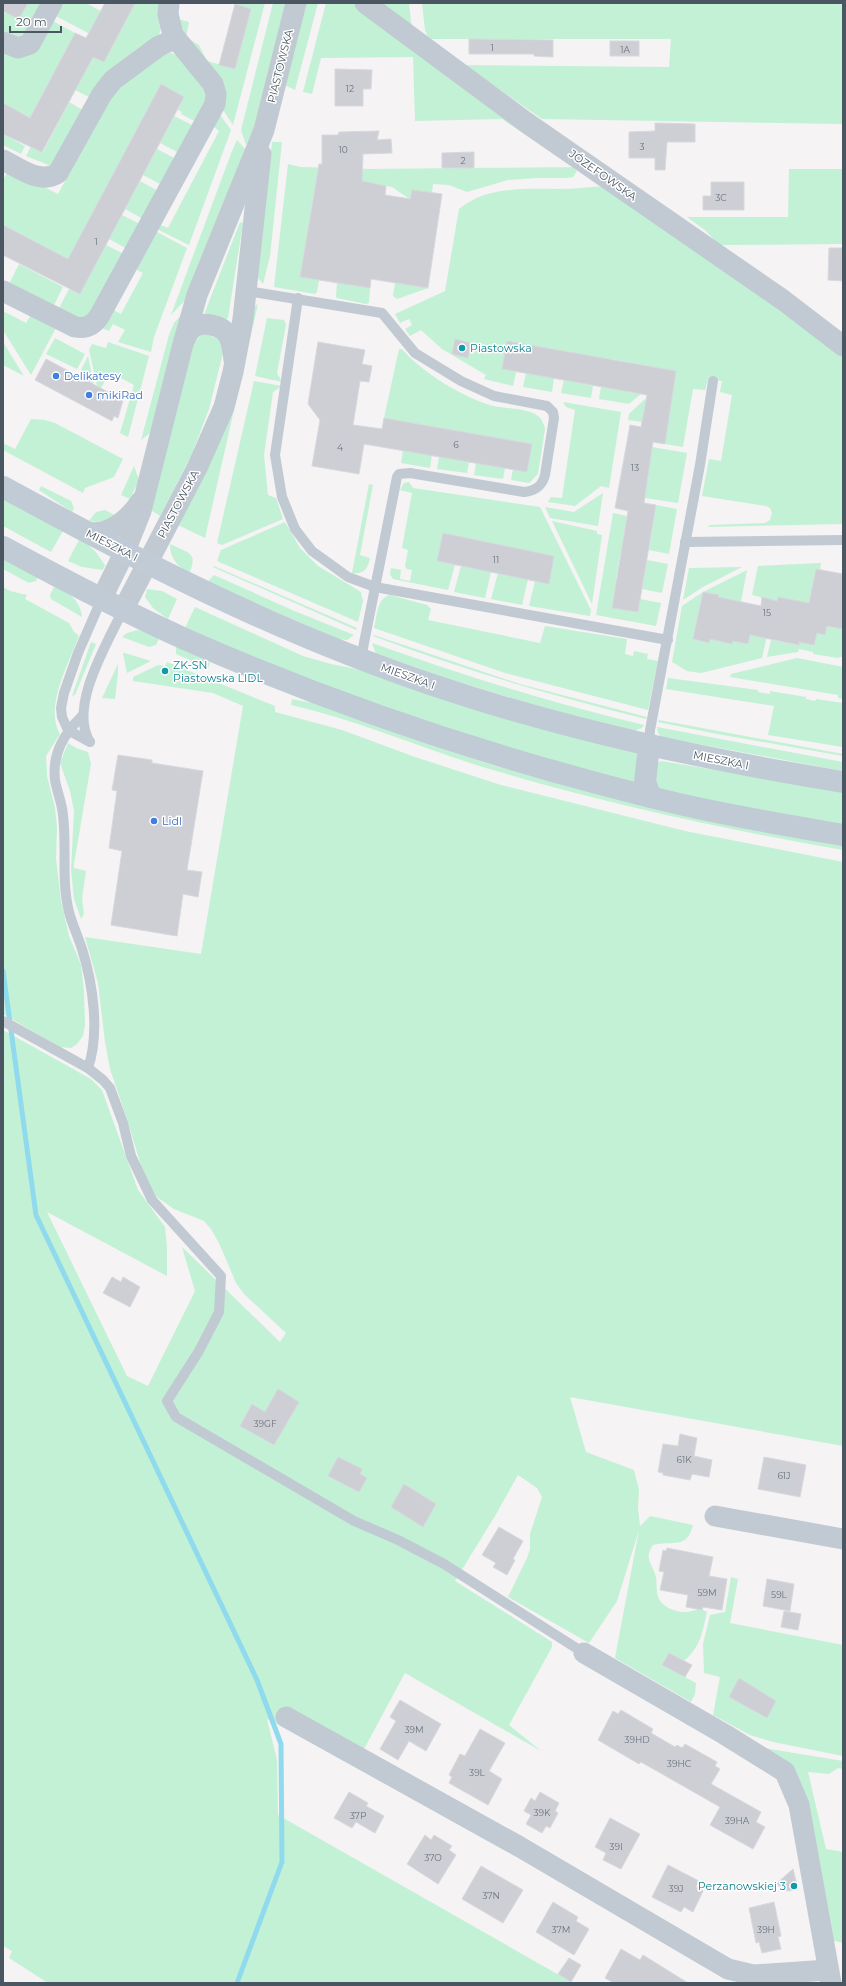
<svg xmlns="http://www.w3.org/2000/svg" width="846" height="1986" font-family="Montserrat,sans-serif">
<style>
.green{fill:#c3f1d5}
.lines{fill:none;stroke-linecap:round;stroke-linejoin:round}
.stream{stroke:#90daee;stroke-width:5}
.building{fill:#cdcfd5;stroke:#d7d9de}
.lane{stroke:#c1cad2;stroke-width:10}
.street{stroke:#c1cad2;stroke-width:21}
.secondary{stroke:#c1cbd6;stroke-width:22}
.culture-dot{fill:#0f9aa8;stroke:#fff;stroke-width:1.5}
.shop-dot{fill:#3f7fe0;stroke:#fff;stroke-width:1.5}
.labels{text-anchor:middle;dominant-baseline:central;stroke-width:3;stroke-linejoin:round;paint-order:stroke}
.number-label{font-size:9px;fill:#6b747e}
.street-label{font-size:11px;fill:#4a5661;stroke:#fff}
.culture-label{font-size:11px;fill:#0d838f;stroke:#fff;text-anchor:start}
.shop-label{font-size:11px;fill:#366cbe;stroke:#fff;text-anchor:start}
</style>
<rect width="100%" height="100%" fill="#f5f3f3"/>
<!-- green -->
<g class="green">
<path d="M28,3H45L22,39L3,34V17L5,12L19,19Z"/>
<path d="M60,3H86L101,11L88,33L54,15Z"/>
<path d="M126,3H163L162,25L159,35L89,97L75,90L86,53L104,62L133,7Z"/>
<path d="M238,3H265L233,125L221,107L174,18L189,22L186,37L199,45L207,61L235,69L251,9L238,5Z"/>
<path d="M273,3H287L256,125L246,145L241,130Z"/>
<path d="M306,3H318L295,90L285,85Z"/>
<path d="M326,3H355L574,168L577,171L573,177L567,178H537L508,180L467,192L449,185L433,184L431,202L408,198L392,187L317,174L300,277L319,280L317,292L315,294L274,287L288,164L301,167L371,169L573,167L502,119L415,121L413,57L321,58L312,94L303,92Z"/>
<path d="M375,3H409L412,30Z"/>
<path d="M422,3H843V124L542,119L464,65L669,67L671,39H429L425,30Z"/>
<path d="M51,20L75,33L33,112L37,121L3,103V50Z"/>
<path d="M171,53L179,56L210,91L198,123L181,114L182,112L178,110L184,97L161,85L76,263L3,225V180L9,169L58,194L116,88L164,54Z"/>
<path d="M69,102L86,112L56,168L26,156L31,146L43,152Z"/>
<path d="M218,112L231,130L189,245L155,228L158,224L168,228L219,131L211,124Z"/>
<path d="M174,116L196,127L181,154L160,143Z"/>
<path d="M3,134L25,146L21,154L3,145Z"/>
<path d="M237,140L245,149L191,294L171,315L232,151Z"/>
<path d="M272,142H282L270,256L263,284L257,277Z"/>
<path d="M157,149L178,160L164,186L143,175Z"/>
<path d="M789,169H843V244L719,245L706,231L687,217H788Z"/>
<path d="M140,181L160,192L145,220L125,209Z"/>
<path d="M604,186L722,268L843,356V524L707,527L710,525L765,523L770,520L772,513L770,508L766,506L702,496L709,459L721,461L732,395L720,392L722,381L708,379L705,390L693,389L683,447L665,444L676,371L612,359L502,369L516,372L513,386L484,379L486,375L442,349L421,330L410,336L405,329L412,325L409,319L400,323L395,314L445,291L459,209C486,186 525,189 558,189C574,189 589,187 604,186Z"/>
<path d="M122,215L142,225L129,250L109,239Z"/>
<path d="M240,222L243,223L228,318L226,320L217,316L206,314L205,312Z"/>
<path d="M155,231L187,248L154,337L151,352L118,342L125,330L113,324L109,331L102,328L111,309L121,314L143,273L135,269Z"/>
<path d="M106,245L126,255L102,302L85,319L57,312L69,289L80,294Z"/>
<path d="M19,264L63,287L52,309L8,286Z"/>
<path d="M337,283L370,288L369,303L366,304L337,298L336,297Z"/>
<path d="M395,283L428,288L397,299L393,296Z"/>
<path d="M258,304L205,538L178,525L253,307Z"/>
<path d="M3,311L26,323L32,313L57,326L31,375L3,330Z"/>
<path d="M185,311L150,433L141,440L169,335L174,323Z"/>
<path d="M267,318L284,320L286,325L277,373L282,382L255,376Z"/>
<path d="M205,334L219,339L223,352L222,357L209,409L191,456L160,516L151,510L193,344L201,335Z"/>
<path d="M55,338L85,354L77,369L46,354Z"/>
<path d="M3,342L24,376L3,365Z"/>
<path d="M108,342L149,356L128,437L120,433L134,385L110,372L101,388L97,386L89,350L92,344L106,348Z"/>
<path d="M399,349H402C421,372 464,398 493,406C507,409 526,408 538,416C542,419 544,424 545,429L538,474L529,483L511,480L513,469L527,472L532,444L384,418Z"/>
<path d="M88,356L94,385L78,376Z"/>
<path d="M526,373L554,378L552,392L523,387Z"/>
<path d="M564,380L593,386L591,398L561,393Z"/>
<path d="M254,381L282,386L273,392L264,455L268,495L276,498L283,519L222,545L217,543Z"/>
<path d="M601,387L641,394L629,404L599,399Z"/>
<path d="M646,398L642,422L628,420L629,414Z"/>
<path d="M563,402L621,412L609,488L601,486L575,506L548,502L551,497L562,498L575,410L566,407Z"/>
<path d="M31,419L45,420L55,423L123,459L114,477L85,488L83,493L3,450V443L15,449Z"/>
<path d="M652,447L687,453L678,503L645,498Z"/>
<path d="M403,450L432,455L430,468L401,463Z"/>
<path d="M439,457L469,462L467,473L437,469Z"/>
<path d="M476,463L505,468L503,479L474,475Z"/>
<path d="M134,466L139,480L130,499L121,495Z"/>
<path d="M409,482L413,488L540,507L591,610L590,616L529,606L535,581L549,584L554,556L443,533L437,561L455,565L448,590L393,579L390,574L391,568L401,570L400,579L410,581L412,570L407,569L405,566L408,550L402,548L412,493L400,490L404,483Z"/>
<path d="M369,484L373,485L360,555L370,558C368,568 364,575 352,573Z"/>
<path d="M41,486L71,501L74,508L72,512L39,490Z"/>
<path d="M603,493L598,526L550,518L545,507L574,512Z"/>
<path d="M3,497L64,529L51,552L3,526Z"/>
<path d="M656,505L677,509L669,554L649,550Z"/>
<path d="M105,510L116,516C107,521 99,523 89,521L96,512Z"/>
<path d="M613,513L627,516L623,540L627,541L620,555L616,579L620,580L614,594L612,607L638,612L640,599L661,603L656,626L596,615Z"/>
<path d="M552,521L597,531V534L602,535L592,604Z"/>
<path d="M285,522L300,548L318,566L361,592L363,601L358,622L217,561L221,550Z"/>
<path d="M80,538L95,551L105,565L103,570L82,567L68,561Z"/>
<path d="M170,544C188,553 199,552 189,574C178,566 170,559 170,544Z"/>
<path d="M3,558L38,577L36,581L29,583L3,569Z"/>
<path d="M647,560L668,564L662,593L642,589Z"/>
<path d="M821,563L820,569H816L810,596L821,609L807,603L779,597L777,601L752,595L758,566Z"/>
<path d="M214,566L357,628L356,630L213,567Z"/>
<path d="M461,566L491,572L485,598L454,592Z"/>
<path d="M742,567L703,587L683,600L689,568Z"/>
<path d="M747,570L741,602H717L719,595L703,592L693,639L709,643L710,637L715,638L714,640L732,644L733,641L748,644L753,624L769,627L762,658L701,673L687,671L672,662L682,606L703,592Z"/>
<path d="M498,573L528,579L522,605L491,599Z"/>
<path d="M214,575L292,610L354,635L347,640L338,639L207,582Z"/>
<path d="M55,585C69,593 80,600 82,617L51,599L50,595Z"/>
<path d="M3,587L10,591L27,595L25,599L69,623L74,632L79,636C69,663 44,707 60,734L46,756L47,776L55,808L57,828L56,859L61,901L69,936L81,965L84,992L85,1025L83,1036L77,1044L71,1048L60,1047L3,1014Z"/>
<path d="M147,589L162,591L177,599L168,619L153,608L145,597Z"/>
<path d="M390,595L427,605L431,609L428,620L540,643L545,626L627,639L625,654L633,656L634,651L648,654L647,659L658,661L648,710L505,673L374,628C377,616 377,598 390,595Z"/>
<path d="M195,607L303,656L331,664L370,672L636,752L639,756L634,783C519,753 405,717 293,674C257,660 221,643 185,628Z"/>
<path d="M829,617L843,629V656L838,658L813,654V652L799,649L798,652L767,657L771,640L798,645L799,642L814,645L817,633L825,635Z"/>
<path d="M138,630L160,636L156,645L149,647L122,637L127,633Z"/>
<path d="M374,635L520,684L647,717L646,719C553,696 463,670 373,636Z"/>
<path d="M91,642L96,644L75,695L72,696Z"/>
<path d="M372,643C462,675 551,703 644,725L642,728L634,731C547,710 461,684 376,654Z"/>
<path d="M176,644L210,663L208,668L176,654Z"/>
<path d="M123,653H125L151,661L127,673Z"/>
<path d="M797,658L843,667V699L838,698V695L730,677L731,674Z"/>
<path d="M167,662L275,706V712L342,730L415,757L501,785L685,831L843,862V1446L570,1397L586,1452L634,1470L639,1490L638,1508L640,1526L650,1516L693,1525C687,1550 672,1540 653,1545C644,1558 651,1562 655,1574C658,1582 655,1591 659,1599C662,1606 675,1612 683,1612C693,1613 697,1606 707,1612C702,1633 701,1646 684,1661L669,1653L662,1665L696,1683L695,1694L691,1702L615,1658L639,1530L617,1601L589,1643L508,1597L527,1558L530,1549V1534L542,1497L537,1488L518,1475L495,1516L455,1581L552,1642V1647L509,1725L541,1751L405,1673L364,1749L292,1710L283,1727L267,1719L277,1760L278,1815L573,1983H48L9,1958L12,1951L3,1946V1030L91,1079L102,1090L138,1190L165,1227L167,1247V1276L47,1212L127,1376L148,1386L195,1291L182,1247L280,1342L286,1333L244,1294L236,1283L219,1243L211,1229L204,1221L174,1209L154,1195L142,1169L128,1122L110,1069L105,1042L98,983L85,937L201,954L243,706L213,693L133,681V677L158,665L165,666Z"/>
<path d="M118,664V673L115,699L102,698Z"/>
<path d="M668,678L758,690V692L770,694V691L806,697V699L815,701L816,699L843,703V747L768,735L774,706L666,689Z"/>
<path d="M292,699L318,704L489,764L582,790L843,845V850C723,829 603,803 486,768C421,748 358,720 291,705Z"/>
<path d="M659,720L843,754V756L717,734L658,722Z"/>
<path d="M657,727L843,762V771L661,737L658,733Z"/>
<path d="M68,743L76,748L88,752L91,764L74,864V868L86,871L82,899L84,914L81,919L74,899L71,870L74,811L70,791L60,763Z"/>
<path d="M661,761L843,791V826L724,804L660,789L657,787L652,773L657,763Z"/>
<path d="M731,1577L738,1579L730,1623L843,1645V1756L773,1742L750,1735L713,1715L720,1677L704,1673L703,1644L710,1615L725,1612Z"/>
<path d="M764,1748L843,1761V1769L838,1768L829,1774L808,1772L826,1849L843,1852V1943L831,1940L812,1837Z"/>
</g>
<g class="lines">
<!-- stream -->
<path class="stream" d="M3,971L36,1215L257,1680L281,1744L282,1862L237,1983"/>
</g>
<!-- building -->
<g class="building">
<path d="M3,3H28L19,19L3,11Z"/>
<path d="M105,3H135L104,62L93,57L42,152L3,134V103L30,118L75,33L86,38Z"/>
<path d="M235,4L251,9L235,69L219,65Z"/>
<path d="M469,39L553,40V57L534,56V54H469Z"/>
<rect x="610" y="41" width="29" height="15"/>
<path d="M335,69L372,70L371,89H363V106H335Z"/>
<path d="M161,84L184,97L80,294L3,255V225L68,259Z"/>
<path d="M655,123L695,124V142H667L665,170H655V158H629V132L655,131Z"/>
<path d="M379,131L377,140L391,139L392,153L363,154L362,181L386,186L385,195L410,199L412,190L442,194L428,288L371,279L370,288L300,277L319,164H322V135H338L339,132Z"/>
<path d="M474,152V168H442V153Z"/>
<path d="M711,182H744V210H703V196H711Z"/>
<path d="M829,248H843V281L828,280Z"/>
<path d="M455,339L471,343L468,358L452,354Z"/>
<path d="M507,341L676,371L665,444L653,442L644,503L656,505L638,612L612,608L628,511L615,508L630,425L641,427L647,395L502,369Z"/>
<path d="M318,342L365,350L362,364L372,366L369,382L360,381L353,425L382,429L384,418L532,444L527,472L364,444L359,474L312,466L320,420L308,404Z"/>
<path d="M46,359L123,400L118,418L114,416L112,421L35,380Z"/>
<path d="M443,533L554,556L549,584L437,561Z"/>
<path d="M816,569L843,574V629L827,626L825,635L817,633L814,645L799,642V645L750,635L748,644L733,641L732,644L710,639L709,643L693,639L703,592L719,595L718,597L761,606L762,597L777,601L778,597L809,603Z"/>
<path d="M118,755L152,760V763L203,771L187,870L202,872L198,897L183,894L177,936L111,925L122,851L109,848L117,791L112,790Z"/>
<path d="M112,1277L121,1282L123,1277L140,1287L130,1307L103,1293Z"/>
<path d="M278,1389L299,1402L274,1445L240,1426L252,1404L265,1412Z"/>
<path d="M680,1434L697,1438L694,1456L712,1460L709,1477L692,1474L690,1480L663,1475V1473L658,1472L663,1444L678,1446Z"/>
<path d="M338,1457L362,1469L360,1474L367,1478L359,1492L328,1476Z"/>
<path d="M764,1457L806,1465L800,1497L758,1489Z"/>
<path d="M404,1484L436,1504L423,1527L391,1507Z"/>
<path d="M499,1527L523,1541L513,1559L515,1560L507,1575L493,1567L496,1563L482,1555Z"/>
<path d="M667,1548L713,1557L709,1576L727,1579L722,1610L703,1607L702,1610L686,1607L688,1595L660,1590L664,1572L659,1571L663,1550L666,1551Z"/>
<path d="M767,1579L794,1584L790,1611L763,1606Z"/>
<path d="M784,1611L801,1614L798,1630L781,1627Z"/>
<path d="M669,1653L692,1665L685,1677L662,1665Z"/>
<path d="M739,1678L776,1701L767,1718L729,1697Z"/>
<path d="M400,1700L441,1724L426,1751L409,1741L398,1760L380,1749L396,1721L390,1717Z"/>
<path d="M621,1710L653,1729L651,1733L675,1747L677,1745L682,1748L685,1744L717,1762L715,1766L720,1769L711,1784L761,1812L756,1822L765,1827L753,1849L710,1825L720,1807L641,1762L639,1764L598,1740L613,1711L618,1714Z"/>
<path d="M480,1729L505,1743L489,1771L502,1779L488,1805L449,1783L452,1777L449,1775L460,1754L465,1756Z"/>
<path d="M349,1792L368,1803L366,1806L384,1816L375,1833L356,1822L352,1828L334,1818Z"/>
<path d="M540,1792L559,1803L555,1811L558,1813L550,1828L546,1826L542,1833L526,1824L531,1815L524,1811L531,1798L535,1801Z"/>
<path d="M610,1818L640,1834L621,1869L603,1860L606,1853L595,1847Z"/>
<path d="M425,1835L431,1840L434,1835L452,1846L449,1850L456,1855L438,1884L407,1864Z"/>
<path d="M668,1865L699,1881L696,1887L703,1891L693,1912L684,1907L681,1912L652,1897Z"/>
<path d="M481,1866L523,1890L503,1923L462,1899Z"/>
<path d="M793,1869L798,1889L788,1891L776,1884Z"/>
<path d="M553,1902L578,1917L576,1921L589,1929L574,1955L536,1932Z"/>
<path d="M774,1902L781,1936L778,1937L781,1949L762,1953L759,1942L756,1943L749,1908Z"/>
<path d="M621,1949L640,1960L643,1955L688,1983H614L605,1978Z"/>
<path d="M569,1958L581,1965L571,1982L558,1974Z"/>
</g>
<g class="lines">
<!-- lane -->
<g class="lane">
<path d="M247,291L382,313L415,353L461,381L494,396L547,406L553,412L554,418L545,475C542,486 536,491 524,492L410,473L399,474L397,477L361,658"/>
<path d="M298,298L275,455L282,497L295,529L312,551L348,577L375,587L668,640"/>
<path d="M685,542L843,540"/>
<path d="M82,716C64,734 52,753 55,780C57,792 62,803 63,815C67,847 61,880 69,912C72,924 78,936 82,949C93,984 100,1033 88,1068"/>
<path d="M90,742L68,730L62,717L61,708L64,693L78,653L102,598"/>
<path d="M90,742C68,707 107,644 123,610"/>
<path d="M649,746L650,730L700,465L713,381"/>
<path d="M3,1021L88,1068L103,1080L110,1088L123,1123L131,1156L152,1200L221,1276L219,1312L199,1351L167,1401L176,1417L354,1521L398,1540L444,1564L584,1653"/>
</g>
<!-- street -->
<g class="street">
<path d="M365,3L527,123L783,300L843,346"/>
<path d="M3,42L18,48L30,44L52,3"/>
<path d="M3,160C20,168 40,185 58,173L102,94L113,80L159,46L175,39"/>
<path d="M3,291L75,327C87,329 94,325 100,315L215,104L216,94L213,84L173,35L168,14L169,3"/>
<path d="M184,341C187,336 188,331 193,328C202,321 222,325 228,335C232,342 233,351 234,360"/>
<path d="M87,532C109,537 130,518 141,501"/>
<path d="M102,598L125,551L141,511L183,344L197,295L264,130L296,3"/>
<path d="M123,610L197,468L224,407L233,372L243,319L261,154"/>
<path d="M715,1516L843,1539"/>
<path d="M584,1653L724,1734L785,1772L799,1805L831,1983"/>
<path d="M286,1717L520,1847L728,1969L753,1975L828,1970"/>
</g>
<!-- secondary -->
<g class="secondary">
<path d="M3,487C142,563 285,636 436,686C570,731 704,759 843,782"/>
<path d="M3,547C64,580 125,612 187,640C317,697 452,744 589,781C626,791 664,801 702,809C749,819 796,827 843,835"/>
<path d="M649,746L645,782L651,797"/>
</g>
</g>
<!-- markers -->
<g class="culture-dot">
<circle cx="462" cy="348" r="4"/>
<circle cx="165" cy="671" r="4"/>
<circle cx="794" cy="1886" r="4"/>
</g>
<g class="shop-dot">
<circle cx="56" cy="376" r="4"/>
<circle cx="89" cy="395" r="4"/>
<circle cx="154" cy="821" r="4"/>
</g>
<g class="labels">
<!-- number labels -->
<g class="number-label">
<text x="492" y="47">1</text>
<text x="625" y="49">1A</text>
<text x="350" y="88">12</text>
<text x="642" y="146">3</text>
<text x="343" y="149">10</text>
<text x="463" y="160">2</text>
<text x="721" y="197">3C</text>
<text x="96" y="241">1</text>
<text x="456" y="444">6</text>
<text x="340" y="447">4</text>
<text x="635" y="467">13</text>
<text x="496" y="559">11</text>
<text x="767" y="612">15</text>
<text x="265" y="1423">39GF</text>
<text x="684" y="1459">61K</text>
<text x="784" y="1475">61J</text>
<text x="707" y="1592">59M</text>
<text x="779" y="1594">59L</text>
<text x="414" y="1729">39M</text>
<text x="637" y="1739">39HD</text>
<text x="679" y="1763">39HC</text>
<text x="477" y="1772">39L</text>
<text x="542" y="1812">39K</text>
<text x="358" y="1815">37P</text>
<text x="737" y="1820">39HA</text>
<text x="616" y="1846">39I</text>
<text x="433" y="1857">37O</text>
<text x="676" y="1888">39J</text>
<text x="491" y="1895">37N</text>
<text x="561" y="1929">37M</text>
<text x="766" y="1929">39H</text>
</g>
<!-- street labels -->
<g class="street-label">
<text transform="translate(280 66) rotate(-76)">PIASTOWSKA</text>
<text transform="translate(603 175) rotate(35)">JÓZEFOWSKA</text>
<text transform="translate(178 504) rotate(-62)">PIASTOWSKA</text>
<text transform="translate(112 545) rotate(27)">MIESZKA I</text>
<text transform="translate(408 676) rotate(20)">MIESZKA I</text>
<text transform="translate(721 760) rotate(11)">MIESZKA I</text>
</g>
<!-- culture labels -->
<g class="culture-label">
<text x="470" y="348">Piastowska</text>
<text x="173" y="665">ZK-SN<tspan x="173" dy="13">Piastowska LIDL</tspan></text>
<text x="786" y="1886" text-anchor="end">Perzanowskiej 3</text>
</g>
<!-- shop labels -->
<g class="shop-label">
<text x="64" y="376">Delikatesy</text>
<text x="97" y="395">mikiRad</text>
<text x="162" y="821">Lidl</text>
</g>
</g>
<!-- border -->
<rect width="846" height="1986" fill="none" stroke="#4a5661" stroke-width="8"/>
<!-- scale -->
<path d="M10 26v6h51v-6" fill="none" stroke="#4a5661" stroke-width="2"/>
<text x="16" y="26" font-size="12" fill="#4a5661" stroke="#ffffff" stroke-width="3" paint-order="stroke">20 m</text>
</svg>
